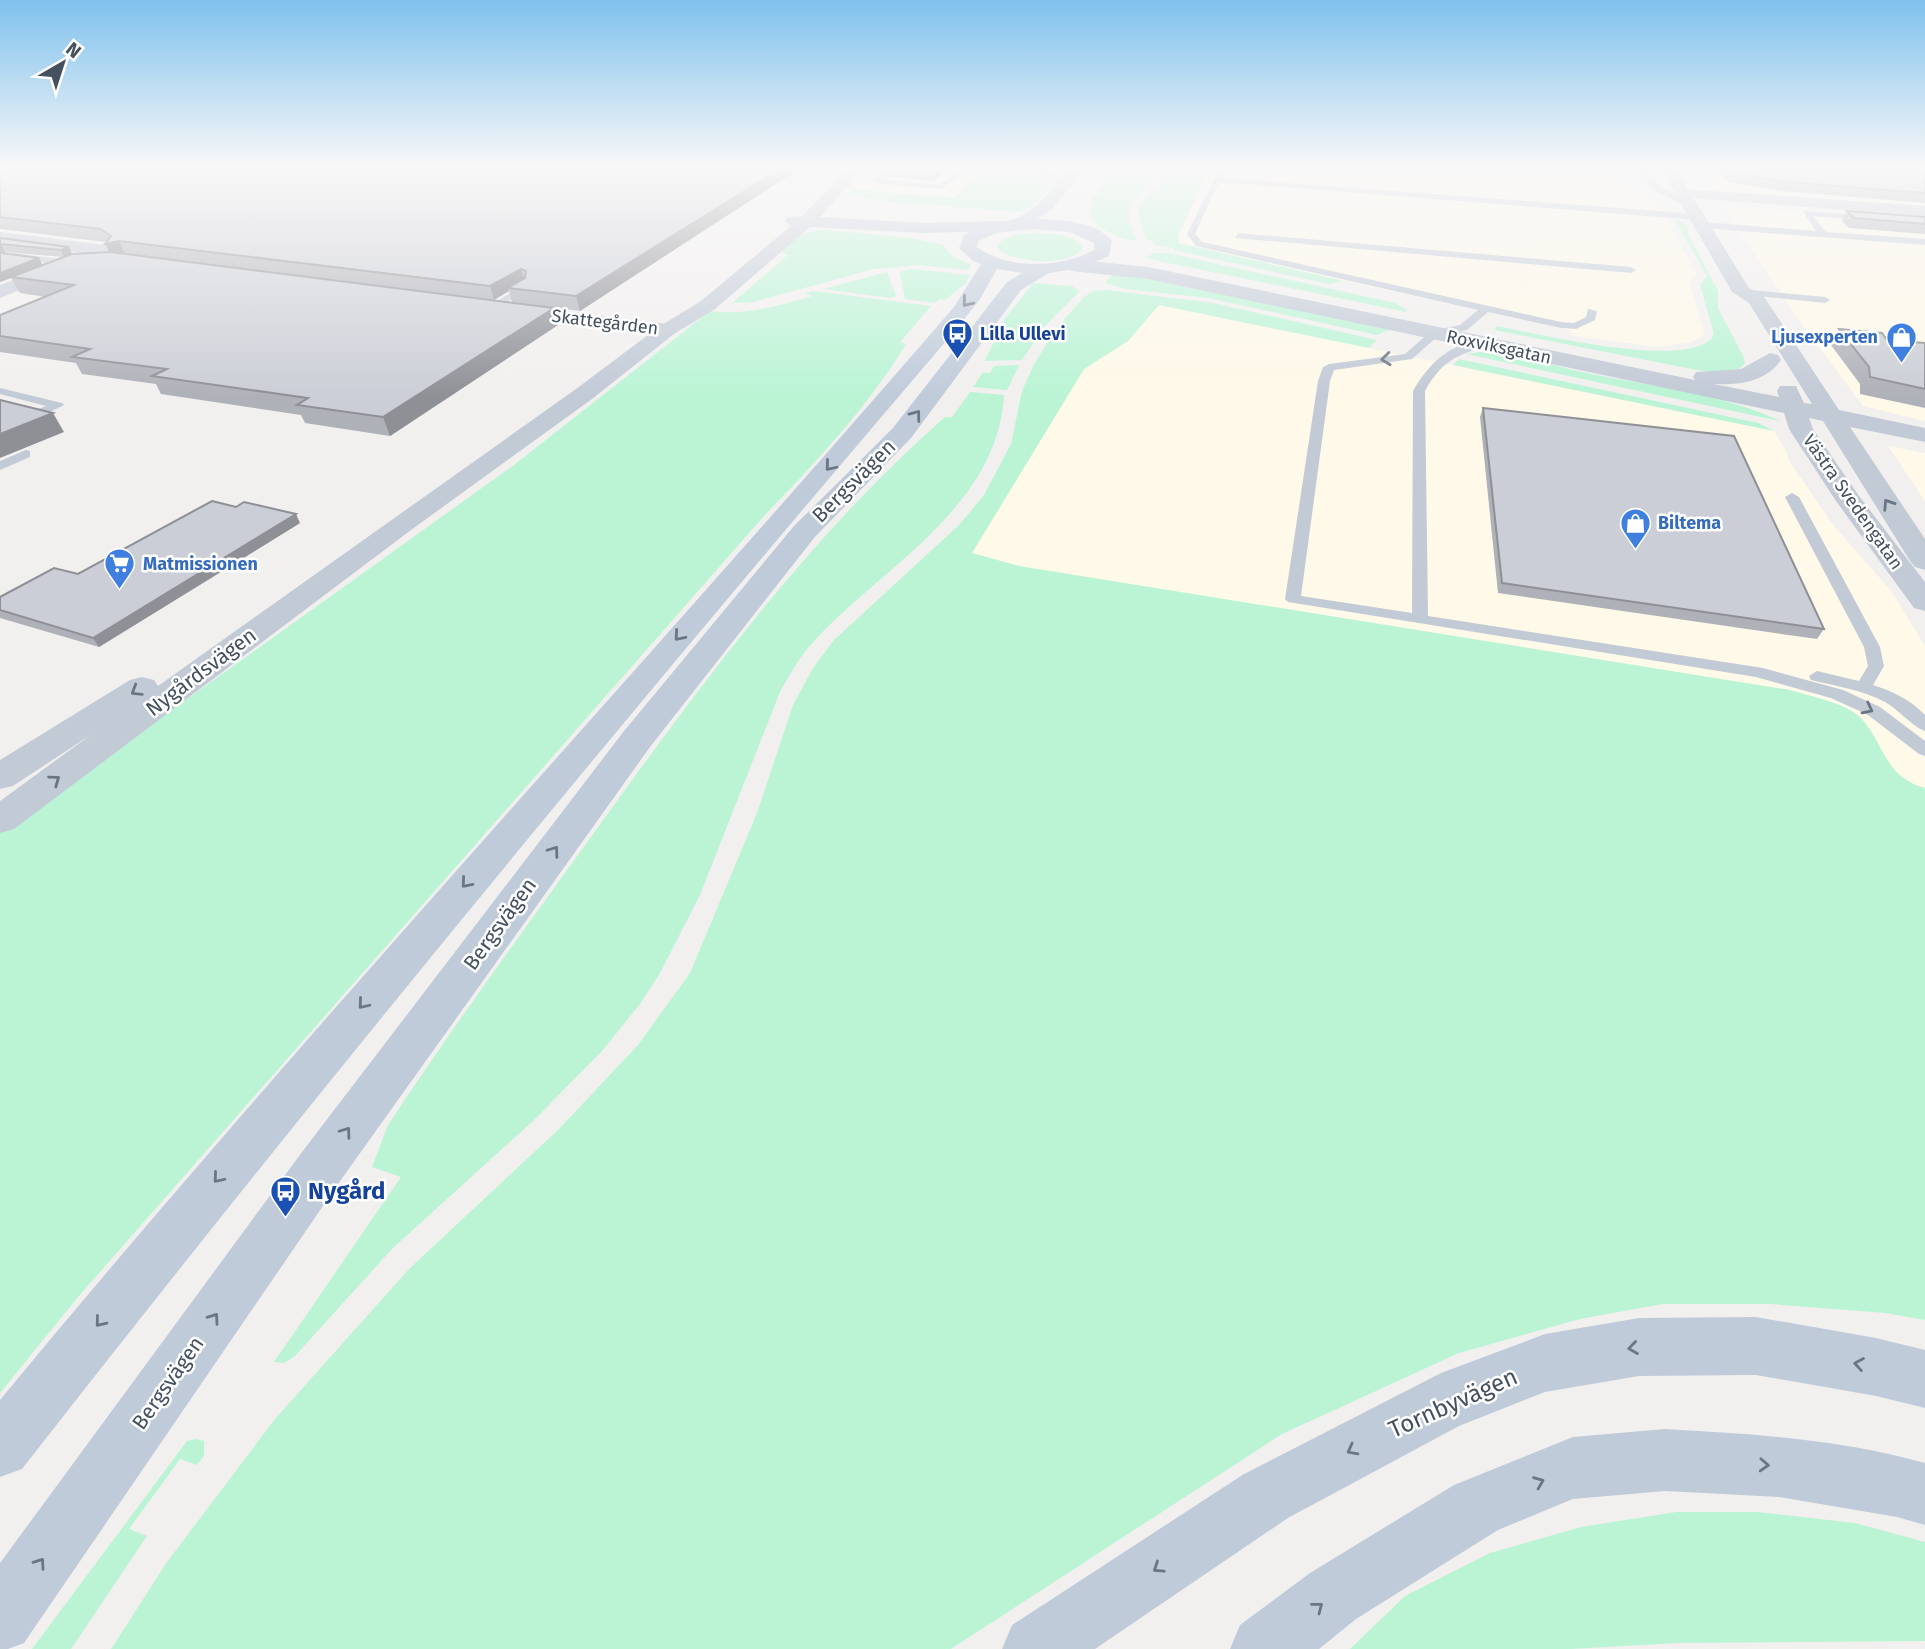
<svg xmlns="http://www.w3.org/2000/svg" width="1925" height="1649" font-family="'Fira Sans',sans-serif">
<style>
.commercial{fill:#fef9e8}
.green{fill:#baf4d5}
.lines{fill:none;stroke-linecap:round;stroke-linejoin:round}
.service{fill:#c2cad6;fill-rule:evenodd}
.minor{fill:#c2cad6;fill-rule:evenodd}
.tertiary{fill:#c2cad6;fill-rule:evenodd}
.secondary{fill:#c0cbda;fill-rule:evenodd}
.wall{fill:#afb1b8;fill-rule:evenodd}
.shaded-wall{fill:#8e9096}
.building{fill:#cbced6;stroke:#8e9096;stroke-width:2}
.oneway{stroke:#6a7684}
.oneway2{stroke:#6a7583}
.labels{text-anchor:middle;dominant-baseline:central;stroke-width:5;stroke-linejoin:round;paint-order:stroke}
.far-street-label{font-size:18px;fill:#45515f;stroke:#fff}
.far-transit-label{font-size:18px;font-weight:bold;fill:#164399;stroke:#fff;text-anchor:start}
.far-shop-label{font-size:18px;font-weight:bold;fill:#366cbe;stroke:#fff;text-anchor:start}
.street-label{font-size:21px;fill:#45515f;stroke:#fff}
.near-transit-label{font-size:24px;font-weight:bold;fill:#164399;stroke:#fff;text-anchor:start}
.near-street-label{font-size:24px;fill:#45515f;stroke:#fff}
</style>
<rect width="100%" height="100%" fill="#f2f0ef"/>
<!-- commercial -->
<g class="commercial">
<path d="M871,167H985L954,198L853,189Z"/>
<path d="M1210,167H1619L1625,181L1660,208L1697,275L1689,280L1704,332L1702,336L1692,342L1658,347L1573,336L1569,330L1187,246L1179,243L1178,236Z"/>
<path d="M1695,167H1925V206L1724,192L1707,184Z"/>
<path d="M1728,206L1925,220V421L1863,406L1801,323L1725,209Z"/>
<path d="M1159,305L1774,431L1787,453L1789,461L1834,526L1892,592L1925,646V788L1914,785L1892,769L1860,718L1019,566L971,553L1084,369L1128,341Z"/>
<path d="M1888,446L1925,453V501Z"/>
</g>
<!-- green -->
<g class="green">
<path d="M985,167H1031L1026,174L1054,183L1055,186L1023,212L888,202L849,194L853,189L954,198Z"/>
<path d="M1116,167H1163C1157,186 1126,196 1129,218C1130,225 1134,233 1136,240C1124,242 1096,228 1090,216L1093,197Z"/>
<path d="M1171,167H1210L1178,236L1179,243L1344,281L1329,284L1173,250L1174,248L1155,245L1152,240H1147C1123,188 1161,203 1171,167Z"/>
<path d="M1675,220L1687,224L1688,234L1718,291V308L1744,358L1745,363L1739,369L1712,372L1697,370L1494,330L1497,326C1534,333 1696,373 1714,334L1700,285L1707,276Z"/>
<path d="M827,230L912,238L944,245C949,257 960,260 971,265L969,270L919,265L874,269L753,302L732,303L788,255L782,253C788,235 809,231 827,230Z"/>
<path d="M1036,233C1052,234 1073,233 1083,247C1071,268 1014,263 998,249V244C1008,234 1022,234 1036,233Z"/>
<path d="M1154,253H1168L1395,303L1407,310L1406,312L1145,258Z"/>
<path d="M911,269L970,275L965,284L945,300L939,299L935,303L905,299L900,272Z"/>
<path d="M887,272L896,296L891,298L823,289Z"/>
<path d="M1115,272L1387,328L1388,330L1377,335L1208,298L1126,289L1105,283Z"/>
<path d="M1033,283L1072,286L1080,291L1045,326L1022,360L985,361L1004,320Z"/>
<path d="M1108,290L1213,303L1377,340L1369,348L1159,305L1128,341L1084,369L972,553L1019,566L1790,690C1812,697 1844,702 1861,718C1885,744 1884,777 1925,788V1320L1885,1313L1770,1304H1663L1580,1319L1459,1353L1282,1434L951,1649H111L167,1562L275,1419L409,1269L559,1129L638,1045L690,973L757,813L793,705L813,668L834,640L959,525L984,495L1011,444L1022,391L1034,364L1057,328L1084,297L1093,291Z"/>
<path d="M814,291L931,306L900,342L906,344C867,408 816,462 764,516L78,1297L0,1393V833L514,465L710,311C745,316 778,306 812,296L805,293Z"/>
<path d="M1488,351C1520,354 1550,365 1582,372C1643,385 1725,394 1780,421L1466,354Z"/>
<path d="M1459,359L1758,423L1774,431L1453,365Z"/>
<path d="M1019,365L1007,390L973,387L983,372L990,373L994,366Z"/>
<path d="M970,392L1004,395C998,506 884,566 816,639C801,654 790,674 780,692L700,895L660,973L640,1004L602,1051L533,1121L393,1248L295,1356L284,1363L274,1362L401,1177L372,1167L388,1125C456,1022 529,923 601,823C705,679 811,535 945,417H952Z"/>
<path d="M196,1439L204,1441V1456L197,1465L180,1459L129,1529L147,1536L71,1649H32L187,1441Z"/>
<path d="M1676,1512H1757L1855,1523L1925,1542V1641L1678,1643L1570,1649H1350L1405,1596L1490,1553L1581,1527Z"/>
</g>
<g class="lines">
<!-- service -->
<g class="service">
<path d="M889,167H897L883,179L939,185L964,167H972L941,189L873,183V179Z"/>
<path d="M1040,167H1046L1048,172L1069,183L1062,185L1042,175Z"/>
<path d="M1220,167H1227L1222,178L1698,214L1702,217L1698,220L1219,182L1195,234L1202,242L1561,322L1574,323L1586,317L1588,309L1597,311L1595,320L1576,329L1561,328L1488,312L1467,330L1438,336L1412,359L1334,370L1330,381L1301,596L1412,613L1413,391C1429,363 1454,338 1490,342V346C1458,353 1441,362 1425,391L1428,616L1763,668L1843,690L1880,707L1925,741V756L1919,754L1868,715L1831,698L1756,677L1288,602L1285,599L1318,381L1323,367L1329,364L1405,354L1431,331L1460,325L1478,310L1196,246L1187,234Z"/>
<path d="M1639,167H1645L1658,185L1692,202V206H1686L1652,189Z"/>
<path d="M1803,211L1874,216L1871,221L1813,216L1826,232L1925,239V245L1703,228L1699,225L1703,222L1816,231Z"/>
<path d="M1238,233L1631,267L1636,270L1631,273L1235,238Z"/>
<path d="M13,253L77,261L82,264L77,267L10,258V254Z"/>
<path d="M524,285L527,286V290L494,310L485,308Z"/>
<path d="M1742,289L1825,297L1830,300L1825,303L1739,294L1737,292Z"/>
<path d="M0,388L62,403L64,405L32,421H24V415L46,406L0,394Z"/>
<path d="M26,450L30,451V457L0,470V461Z"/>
<path d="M1792,493L1799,497L1880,647L1884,666L1873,685C1892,691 1911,700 1925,715V731C1913,727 1898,709 1885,702C1862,690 1836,686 1811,680L1809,676L1817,671L1859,681L1868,666L1864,647L1785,497Z"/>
</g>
<!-- minor -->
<g class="minor">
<path d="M1684,189L1925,206V216L1678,197L1676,194Z"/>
<path d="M0,232L106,245L115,250L112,254L0,298V285L83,253L0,242Z"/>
<path d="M502,303L667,324L674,326L677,330L674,334L667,336L495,313L492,309L495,305Z"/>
</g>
<!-- tertiary -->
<g class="tertiary">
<path d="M850,167H865L820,217L923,223L1001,221L1010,226L1001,231L923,233L810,227L715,309L674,334L592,399L411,530L14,829L0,833V801L92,734L13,786L0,789V760L130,680L142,677L154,680L158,686L576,389L660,326L701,301L791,226L785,221L787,217L802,216Z"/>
<path d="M1660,167H1674L1749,288L1763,295L1839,410L1925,428V442L1850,427L1925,539V570L1915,567L1910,561L1823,421L1809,418L1813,429L1859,496L1925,582V611L1914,608L1836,501L1789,429L1784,413L1148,279L1071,271L1062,265L1071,259L1148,267L1695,380L1693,377L1696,372L1741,369L1770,353L1778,355L1781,360C1766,382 1739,385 1714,384L1779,397L1777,391L1780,386H1796L1804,403L1812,404L1749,303L1732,292Z"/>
</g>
<!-- secondary -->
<g class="secondary">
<path d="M1071,167H1086L1051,210L1037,219C1061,220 1096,221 1112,241L1109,256L1081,268L1049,273L1021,290L911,438L814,538L650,747L338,1184L24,1643L8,1649H0V1563L302,1152L624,731L794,526L893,428L1007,282L1022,273L997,269L980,299L958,327C638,701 325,1081 22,1469L0,1477V1400C308,1027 638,673 954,307L981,264L973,261L959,248L964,235C979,225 993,224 1010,220C1036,214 1055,186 1071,167ZM1033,229L1070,232L1094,243V250C1062,268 1007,270 977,247L978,241L996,233Z"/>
<path d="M1756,1317L1876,1338L1925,1350V1408L1876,1396L1756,1375L1639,1376L1545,1392L1459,1426L1288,1518L1095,1649H1002L1012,1625L1244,1474L1441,1373L1545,1334L1639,1318Z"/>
<path d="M1665,1429C1753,1434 1840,1439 1925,1463V1525L1897,1517L1779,1497L1665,1491L1573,1499L1498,1530L1356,1619L1319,1649H1230L1240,1625L1310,1573L1454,1485L1573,1437Z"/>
</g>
</g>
<!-- wall -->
<g class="wall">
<path d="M0,167H793L794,172L580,311L512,302L509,291L494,300L135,256L554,308L558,325L390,436L305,423L301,415L161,394L156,384L82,374L76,363L0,352V315L46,297L20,293L11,278L0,282V238L69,247L72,254L110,252L106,242L0,229ZM5,252L63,257L43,265L5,254Z"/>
<path d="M948,167L934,181L889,177V171Z"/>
<path d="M1716,167H1925V203L1782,191L1729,182Z"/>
<path d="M1847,211L1925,217V234L1849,228L1842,221Z"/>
<path d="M1839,329L1887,340L1925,343V408L1860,394V384L1831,345Z"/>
<path d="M1483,408L1824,629L1817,639L1498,593L1480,417Z"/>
<path d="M300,523L99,647L0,618V597Z"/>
</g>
<!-- shaded-wall -->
<g class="shaded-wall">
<path d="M783,167H793L794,172L580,311L576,296Z"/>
<path d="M942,167H948L934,181V175Z"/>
<path d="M119,241L125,254L112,257L105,244Z"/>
<path d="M1,244L5,252L3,258L0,252Z"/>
<path d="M69,247L72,254L64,257L61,250Z"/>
<path d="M39,258L43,266L0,282V273Z"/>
<path d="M521,269L525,283L508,288L509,291L494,300L490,286Z"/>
<path d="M554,308L558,325L390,436L383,417Z"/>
<path d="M53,413L64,432L0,458V434Z"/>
<path d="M296,514L300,523L99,647L93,638Z"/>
</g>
<!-- building -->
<g class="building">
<path d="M0,167H783L576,296L508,288L525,278L526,271L521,269L490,286L119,241L105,244L111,236L100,229L0,217Z"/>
<path d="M894,167H942L934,175L889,171Z"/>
<path d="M1728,167H1925V193L1786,182L1733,173Z"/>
<path d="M1847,211L1925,217V224L1854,218Z"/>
<path d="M0,238L69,247L61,250L1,244L0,249Z"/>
<path d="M0,252L2,253L39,258L0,273Z"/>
<path d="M110,252L554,308L383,417L297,405L308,398L152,376L167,369L72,357L90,349L0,336V315L74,285L11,277L72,254Z"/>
<path d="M1839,329L1882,333L1887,340L1925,343V389L1870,377L1869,367Z"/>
<path d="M0,400L53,413L0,434Z"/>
<path d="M1483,408L1734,436L1824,629L1502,583Z"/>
<path d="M212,501L236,507L244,502L296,514L93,638L0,610V597L54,568L78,574Z"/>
</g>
<!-- one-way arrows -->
<defs><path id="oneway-chevron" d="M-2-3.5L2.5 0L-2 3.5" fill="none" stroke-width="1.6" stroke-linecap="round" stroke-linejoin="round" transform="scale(1.75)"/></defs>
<g class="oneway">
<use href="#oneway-chevron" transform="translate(967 302) rotate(129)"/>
<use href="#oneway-chevron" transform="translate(916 415) rotate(-53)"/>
<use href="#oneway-chevron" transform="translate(830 466) rotate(130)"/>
<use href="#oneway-chevron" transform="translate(679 636) rotate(131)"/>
<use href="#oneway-chevron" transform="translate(554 851) rotate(-54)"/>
<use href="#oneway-chevron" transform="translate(466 883) rotate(131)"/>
<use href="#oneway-chevron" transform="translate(363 1004) rotate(130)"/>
<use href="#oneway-chevron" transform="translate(346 1132) rotate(-54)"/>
<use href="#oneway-chevron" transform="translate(218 1178) rotate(130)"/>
<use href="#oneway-chevron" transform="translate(214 1318) rotate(-55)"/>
<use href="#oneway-chevron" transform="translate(100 1322) rotate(129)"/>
<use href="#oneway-chevron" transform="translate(1633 1348) rotate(172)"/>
<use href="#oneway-chevron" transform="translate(1859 1364) rotate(-170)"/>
<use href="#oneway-chevron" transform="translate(1352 1450) rotate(152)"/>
<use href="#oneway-chevron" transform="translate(1764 1465) rotate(3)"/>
<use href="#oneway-chevron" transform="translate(1539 1482) rotate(-22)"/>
<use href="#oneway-chevron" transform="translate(40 1563) rotate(-55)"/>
<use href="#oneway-chevron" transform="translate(1158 1568) rotate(146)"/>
<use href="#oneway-chevron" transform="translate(1318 1607) rotate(-38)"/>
</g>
<g class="oneway2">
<use href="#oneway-chevron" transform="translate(1386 359) rotate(174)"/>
<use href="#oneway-chevron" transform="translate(1888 504) rotate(-123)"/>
<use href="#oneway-chevron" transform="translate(136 691) rotate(148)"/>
<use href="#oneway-chevron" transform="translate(1868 709) rotate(27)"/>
<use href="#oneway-chevron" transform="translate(55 780) rotate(-36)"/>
</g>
<!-- sky -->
<linearGradient id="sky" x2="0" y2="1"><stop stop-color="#7fc1ed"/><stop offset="0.42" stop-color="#f9f8f8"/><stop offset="1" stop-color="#f9f8f8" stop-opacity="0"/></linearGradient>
<rect width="1925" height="397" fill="url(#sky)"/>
<!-- icons -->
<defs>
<symbol id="bus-pin" viewBox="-11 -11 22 30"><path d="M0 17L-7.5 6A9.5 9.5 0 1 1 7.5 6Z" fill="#1a4fb4" stroke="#fff"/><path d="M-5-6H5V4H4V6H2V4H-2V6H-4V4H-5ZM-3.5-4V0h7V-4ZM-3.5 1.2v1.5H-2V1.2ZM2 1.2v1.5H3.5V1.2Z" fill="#fff"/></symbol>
<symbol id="shop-pin" viewBox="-11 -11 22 30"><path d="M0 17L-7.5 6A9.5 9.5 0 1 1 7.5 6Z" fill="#3f7fe0" stroke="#fff"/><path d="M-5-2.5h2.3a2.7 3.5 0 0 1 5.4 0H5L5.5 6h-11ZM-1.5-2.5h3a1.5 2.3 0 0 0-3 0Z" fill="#fff"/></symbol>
<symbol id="supermarket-pin" viewBox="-11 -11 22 30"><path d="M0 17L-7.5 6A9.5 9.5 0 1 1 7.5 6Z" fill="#3f7fe0" stroke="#fff"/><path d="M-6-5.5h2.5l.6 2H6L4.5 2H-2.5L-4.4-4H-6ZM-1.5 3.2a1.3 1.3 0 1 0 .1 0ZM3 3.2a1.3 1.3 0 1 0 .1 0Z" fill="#fff"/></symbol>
</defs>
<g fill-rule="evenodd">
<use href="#bus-pin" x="940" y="316" width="35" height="47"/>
<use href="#shop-pin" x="1884" y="320" width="35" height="47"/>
<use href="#shop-pin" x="1618" y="506" width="35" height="47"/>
<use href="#supermarket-pin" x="102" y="546" width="35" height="47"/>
<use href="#bus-pin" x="268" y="1174" width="35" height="47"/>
</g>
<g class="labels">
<!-- far-street labels -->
<g class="far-street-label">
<text transform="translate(605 322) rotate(7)">Skattegården</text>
<text transform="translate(1499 347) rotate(12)">Roxviksgatan</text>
<text transform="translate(1853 502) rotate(55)">Västra Svedengatan</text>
</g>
<!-- far-transit labels -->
<g class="far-transit-label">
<text x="980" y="334">Lilla Ullevi</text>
</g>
<!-- far-shop labels -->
<g class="far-shop-label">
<text x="1878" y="337" text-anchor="end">Ljusexperten</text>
<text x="1658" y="523">Biltema</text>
<text x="143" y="564">Matmissionen</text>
</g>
<!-- street labels -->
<g class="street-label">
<text transform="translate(854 481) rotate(-45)">Bergsvägen</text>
<text transform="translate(201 672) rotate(-37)">Nygårdsvägen</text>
<text transform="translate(500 924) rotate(-54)">Bergsvägen</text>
<text transform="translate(168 1383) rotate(-55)">Bergsvägen</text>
</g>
<!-- near-transit labels -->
<g class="near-transit-label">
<text x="308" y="1191">Nygård</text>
</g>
<!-- near-street labels -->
<g class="near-street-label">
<text transform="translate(1453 1403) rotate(-24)">Tornbyvägen</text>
</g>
</g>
<!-- north arrow -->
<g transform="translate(63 63) rotate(39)" stroke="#ffffff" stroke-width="5" paint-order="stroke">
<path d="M0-5L12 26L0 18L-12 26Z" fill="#45515f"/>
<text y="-10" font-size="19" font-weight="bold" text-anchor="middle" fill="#45515f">N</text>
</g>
</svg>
